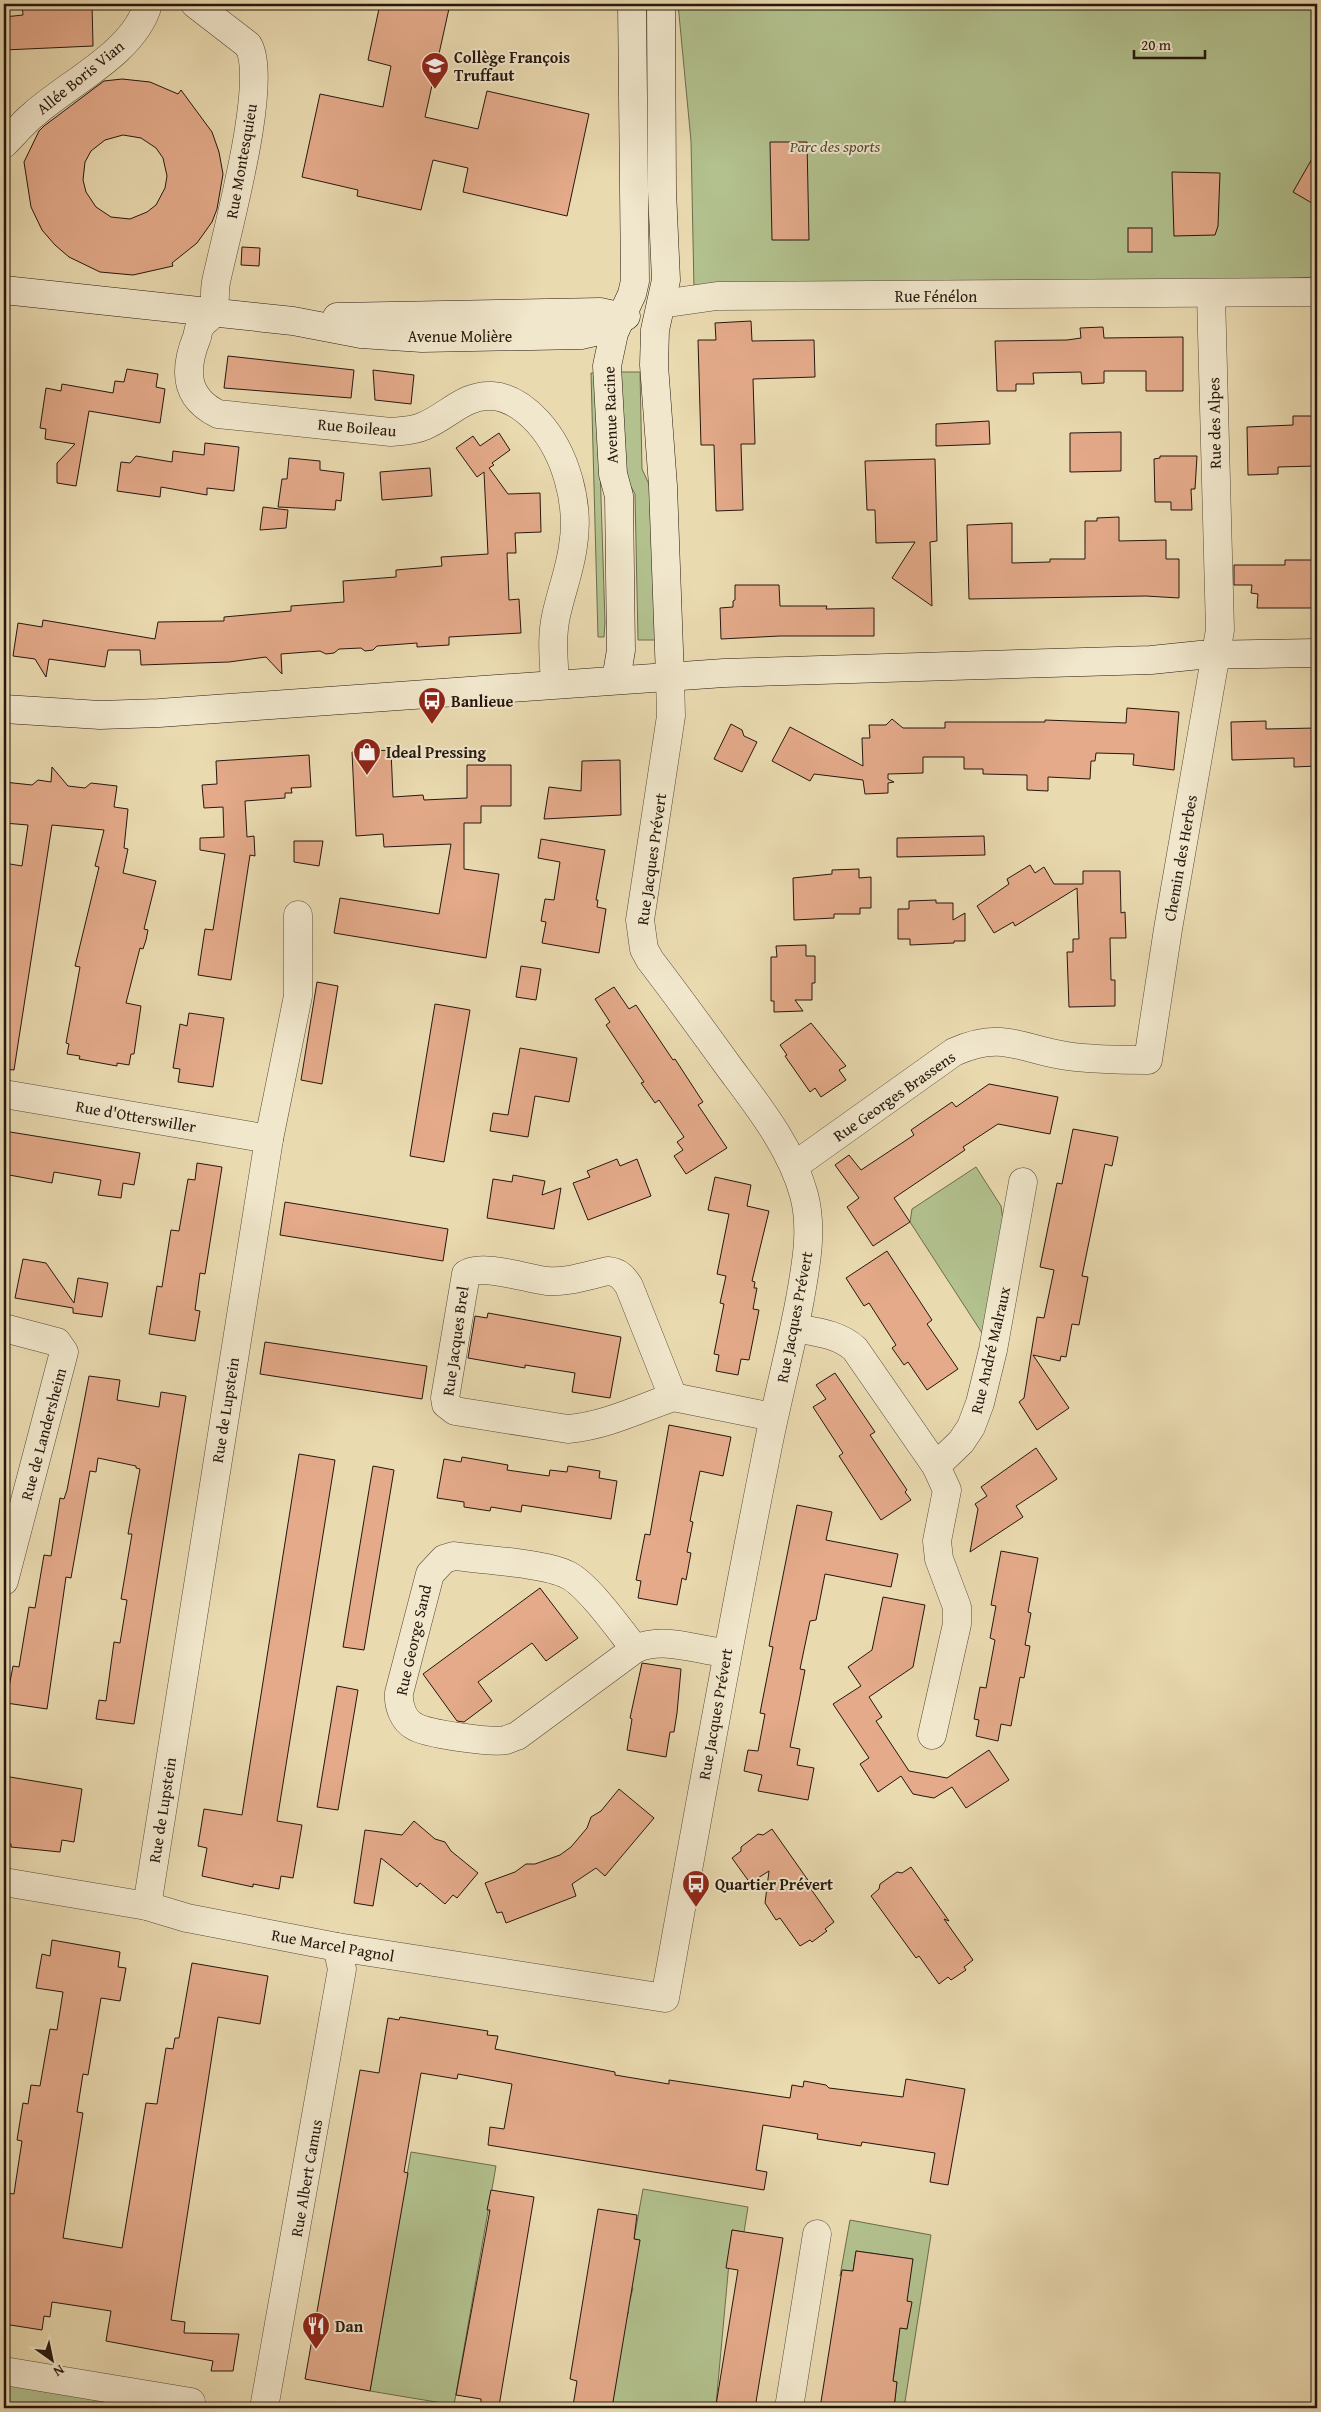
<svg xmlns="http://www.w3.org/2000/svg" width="1321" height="2412" font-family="'Gentium Book Plus',serif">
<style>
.green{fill:#b2c18e;stroke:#6c6c4e}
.building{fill:#e4aa8a;stroke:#26170e;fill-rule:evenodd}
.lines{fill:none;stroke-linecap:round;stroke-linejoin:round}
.street-casing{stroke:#574836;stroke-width:29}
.secondary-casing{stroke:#26170e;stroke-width:29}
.street{stroke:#f1e7cc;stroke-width:28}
.secondary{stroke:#f1e7cc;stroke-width:28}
.labels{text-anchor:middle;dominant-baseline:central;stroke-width:4;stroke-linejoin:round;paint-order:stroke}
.poi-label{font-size:16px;font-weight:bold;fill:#26170e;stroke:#f1e7cc;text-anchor:start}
.street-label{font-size:16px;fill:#26170e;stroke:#f1e7cc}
.park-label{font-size:16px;font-style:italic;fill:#504a34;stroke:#f1e7cc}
</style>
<rect width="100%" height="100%" fill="#eadab0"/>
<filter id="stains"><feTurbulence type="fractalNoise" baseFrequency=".004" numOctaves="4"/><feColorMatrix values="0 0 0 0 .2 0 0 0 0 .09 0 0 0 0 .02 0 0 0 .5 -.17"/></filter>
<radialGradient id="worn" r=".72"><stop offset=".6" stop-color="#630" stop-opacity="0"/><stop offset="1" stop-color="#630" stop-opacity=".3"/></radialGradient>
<!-- green -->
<g class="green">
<path d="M678,4H1317V277L1212,282L694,289L691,141Z"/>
<path d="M621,372H640L642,469L653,493L656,640H638L635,494L624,474Z"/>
<path d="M591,373H597L605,622L604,637H598Z"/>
<path d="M976,1167L1001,1206L1004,1227L982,1333L910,1222L912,1209Z"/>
<path d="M411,2152L496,2166L454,2405L370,2391Z"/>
<path d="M643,2189L748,2207L744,2232L732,2230L716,2405L666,2408H612L621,2313H629L627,2312L633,2288L625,2286L640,2240L634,2239Z"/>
<path d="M850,2220L931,2235L904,2408H894L897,2382L893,2381L898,2346L894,2327L907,2329L911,2302L903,2300L913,2259L856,2251L853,2271L843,2270L840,2276Z"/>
<path d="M4,2377L161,2408H4Z"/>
</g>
<!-- building -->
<g class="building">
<path d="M22,4H92L93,46L4,50V17L23,15Z"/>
<path d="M380,4H450L425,117L478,129L487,91L589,114L567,216L463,192L468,168L433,160L421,210L357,196L358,190L302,177L320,94L383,107L391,66L368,60Z"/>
<path d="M122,79L150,82L178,94L181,90L212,132L219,152L223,174L217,209L212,222L197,243L172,263L173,266L133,275L100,272L69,257L55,245L42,230L31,207L24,162L39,131L44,126L104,81ZM123,135L141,138L156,148L163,158L167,176L165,188L156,205L147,212L130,219L111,217L96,207L86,192L83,180L85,162L91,151L105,140Z"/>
<path d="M770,142H807L809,240H772Z"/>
<path d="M1317,150V206L1293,192Z"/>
<path d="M1172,172L1220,173L1218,226L1215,235L1174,236Z"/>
<rect x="1128" y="228" width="24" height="24"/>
<path d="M242,247L260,248L259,266L241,265Z"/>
<path d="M751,321L752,341L814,340L815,377L753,379L755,444H741L743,510L716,511L714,445H701L698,340H716L715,323Z"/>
<path d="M1103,327L1104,338L1183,337V391H1146V371H1104V383L1082,384L1081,372L1033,373L1034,384H1016V391H997L995,341L1067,340L1081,338L1080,328Z"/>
<path d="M228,356L354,370L351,398L224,388Z"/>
<path d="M127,369L158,374L156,387L165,389L160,423L89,411L76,486L57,483V463L75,444L45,439L46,429L40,428L46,388L61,391L62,384L113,393L115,381L124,382Z"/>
<path d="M373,370L414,375L411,404L375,400Z"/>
<path d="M1293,416H1317V466L1278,467V474L1248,475L1247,427L1293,425Z"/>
<path d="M989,421L990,444L936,446V424Z"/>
<path d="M1121,432V471L1070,472V433Z"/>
<path d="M499,433L510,450L492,463L494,465L489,468L508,494L540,493L541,532L515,533L516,553H507L509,600L519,599L521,633L449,637V645L417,647V643L377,646L373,650L365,651L361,648L339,649L334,653L326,654L320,651L281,654L282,674L266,657L229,662L141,665L140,650H108L105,667L49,659L46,677L35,659L13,656L18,623L42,627L43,620L155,639L158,622L224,621V617L291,611V606L344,602L343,581L396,577V570L442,566L441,557L488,554L484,472L477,477L456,448L473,436L480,446Z"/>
<path d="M205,443L239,447L234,491L207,488V495L161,487L160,497L117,491L121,462L130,463L136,456L172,462L173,451L204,455Z"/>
<path d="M1160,456H1197L1195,489H1191L1192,510H1171V502H1155L1154,459L1160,458Z"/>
<path d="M289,458L320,461V470L344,473L341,501L336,500L335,510L278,507L282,479H287Z"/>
<path d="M935,459L937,541L930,542L932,606L892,578L915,542L876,543L875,510H867L865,461Z"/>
<path d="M430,468L432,496L382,500L380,472Z"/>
<path d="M263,507L288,510L286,528L260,530Z"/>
<path d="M1119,517V541L1166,540V559H1179V598L1146,596L969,599L967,525L1012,523V563L1050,562V559H1085V521H1097V518Z"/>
<path d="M1285,560H1317V608H1257L1258,594L1251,593L1252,585H1234V565H1285Z"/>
<path d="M735,585H779L780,606H827L826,609L874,608V636H780L721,639L720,608L733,607V601L735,600Z"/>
<path d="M1127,708L1179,712L1174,770L1133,765L1134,754L1096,753L1095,761H1091L1090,779L1048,777V791L1027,790V775L983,774V769H964V757H923V773L888,774V779L894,782L888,783V793L865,794L863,780L814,774L810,781L772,761L790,727L863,766L862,738H870L869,725H886L892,719L903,728H945V722H1045V720L1126,723Z"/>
<path d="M1266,721V729L1317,728V766L1294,767V758L1232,760L1231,722Z"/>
<path d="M731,724L742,730L744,736L757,742L742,772L714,759Z"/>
<path d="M391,750L393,797L423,795L424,800L467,798V765H511V806H481V823H464V869L499,874L486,958L334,933L340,898L439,914L451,844L384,847L383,834L356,836L352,752Z"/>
<path d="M309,755L311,787L291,788L292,793H285V798L245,801L247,837L254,836L255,856L250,855L231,980L198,975L205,929L213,930L225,854L200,850V838L224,837L223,807L204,808L202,785L217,784L216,761Z"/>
<path d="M620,760L621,815L544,819L549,787L581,791L582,761Z"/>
<path d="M52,767L68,786L85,788L91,783L117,786L114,807L128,809L124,848L128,849L123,873L156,881L144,929L148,930L146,940L143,949L140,948L126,1003L141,1006L134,1054H131L129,1065L117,1063V1066L79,1059L80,1056L67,1054L69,1044L66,1043L80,967L75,966L99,867L95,866L104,830L52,825L14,1070L4,1069V863L22,866L28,825L4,823V782L32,785L38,780L51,782Z"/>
<path d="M984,836L985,855L897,857V838Z"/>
<path d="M541,839L605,850L596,900H598L597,907L606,909L599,953L542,943L546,922L541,921L545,899L554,900L560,862L538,858Z"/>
<path d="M294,841H323L319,866L294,862Z"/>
<path d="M1030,865L1035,873L1044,867L1054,884H1083V871H1120L1121,913L1125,912L1126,938H1110L1111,980H1115V1006L1069,1007L1067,952H1073V939H1079L1077,888L1015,926L1013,922L994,933L977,906L1009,884L1007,879Z"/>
<path d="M859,869V878L871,877V908H860V914H834V918L794,920L793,878L832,874V870Z"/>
<path d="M936,900V903H953V920L965,913V941H954V943L910,945V939H898V909H909V901Z"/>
<path d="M806,945V956H815V983H812V1000H795L803,1011L774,1012V1001H771V957H777L776,946Z"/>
<path d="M521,966L541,969L536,1000L516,997Z"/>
<path d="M317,982L338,986L322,1084L301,1080Z"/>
<path d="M614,987L629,1009L636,1005L673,1060L675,1059L703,1102L698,1105L727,1148L686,1174L674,1156L683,1150L677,1142L684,1137L659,1100L655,1103L641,1083L644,1082L606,1025L610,1022L595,999Z"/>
<path d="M435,1004L470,1010L444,1162L410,1156Z"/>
<path d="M189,1013L224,1018L213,1087L178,1082L180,1069L173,1068L180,1024L187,1026Z"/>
<path d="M811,1023L846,1066L839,1070L846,1080L821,1097L815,1088L810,1092L785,1056L787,1055L780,1045Z"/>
<path d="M520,1048L577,1058L569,1102L535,1096L528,1137L490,1131L493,1113L508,1115Z"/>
<path d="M989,1084L1058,1097L1050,1134L998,1124L963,1147L965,1150L894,1198L910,1222L873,1246L847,1207L859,1198L835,1165L849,1155L861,1170L914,1135L911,1130L952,1102L956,1107Z"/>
<path d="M1073,1129L1118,1137L1112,1166L1105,1164L1082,1276L1088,1277L1079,1325L1072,1324L1066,1357L1061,1356L1060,1361L1033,1355L1069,1408L1037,1430L1019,1402L1024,1398L1037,1317L1044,1318L1054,1270L1040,1267L1057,1183L1062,1184Z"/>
<path d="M4,1131L140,1153L134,1185L123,1183L121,1198L98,1195L101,1180L54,1172L52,1183L4,1174Z"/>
<path d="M617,1159L620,1166L637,1159L651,1196L588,1220L573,1183L590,1177L587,1171Z"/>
<path d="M197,1163L222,1167L205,1274L200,1273L195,1310L200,1311L195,1341L149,1334L157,1286L162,1287L171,1230L179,1231L188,1179L195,1180Z"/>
<path d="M513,1175L545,1181L542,1195L561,1188L554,1229L487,1218L493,1179L512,1182Z"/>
<path d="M715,1177L751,1185L747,1206L769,1211L752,1281L755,1282L754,1288H757L753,1309L759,1310L749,1360L741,1359L738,1375L716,1371L719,1355L714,1354L724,1304L720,1303L726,1276L717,1274L729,1214L708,1210Z"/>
<path d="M285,1202L448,1229L443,1261L280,1235Z"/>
<path d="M887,1251L932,1320L927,1324L958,1369L927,1390L908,1362L904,1365L892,1348L896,1345L869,1303L864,1306L846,1278Z"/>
<path d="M23,1259L46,1263L74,1303L78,1278L108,1283L102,1317L73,1313V1308L15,1298Z"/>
<path d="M488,1313L621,1337L610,1398L572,1392L575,1373L525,1365V1368L468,1358L475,1316L487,1318Z"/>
<path d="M265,1342L427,1366L422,1399L260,1374Z"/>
<path d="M835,1373L875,1432L870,1435L907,1490L905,1492L911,1500L881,1520L839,1456L843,1453L813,1407L826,1399L816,1385Z"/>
<path d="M89,1376L120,1380L117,1400L159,1407L161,1392L186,1396L134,1724L96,1719L99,1700L106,1701L114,1642L120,1643L127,1600L121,1599L132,1534H128L140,1469L136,1468V1466L98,1458L96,1472L90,1471L71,1578L66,1577L47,1709L6,1703L13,1666L19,1667L29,1607L35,1608L44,1555L51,1556L60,1498L64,1499L67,1490Z"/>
<path d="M669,1425L731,1437L723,1476L700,1471L690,1521L693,1522L687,1552L691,1553L686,1580L682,1578L677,1605L638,1598L641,1581L636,1580L645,1534L650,1535Z"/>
<path d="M1036,1448L1057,1479L1016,1506L1023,1517L970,1552L978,1509L975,1504L987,1496L981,1487Z"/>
<path d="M299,1454L335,1460L277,1821L302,1825L293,1878L281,1876L279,1889L253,1884V1887L202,1876L207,1848L198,1846L204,1809L242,1815Z"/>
<path d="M462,1457L508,1465L507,1470L549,1476L550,1470L567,1472L568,1466L600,1471L599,1478L617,1481L611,1519L522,1505L521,1512L491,1507L490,1511L464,1507V1502L437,1498L444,1459L461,1462Z"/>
<path d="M373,1466L394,1470L364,1650L343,1647Z"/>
<path d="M797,1505L832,1512L826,1540L898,1554L891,1587L825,1574L816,1620L810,1621L800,1669L805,1670L790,1747L800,1749L797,1765L814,1768L808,1800L758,1791L762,1775L744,1771L748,1750L758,1751L765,1714L760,1713L773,1647L769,1646Z"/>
<path d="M1001,1551L1038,1558L1028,1612L1031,1613L1025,1645L1030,1646L1024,1678L1020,1677L1011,1726L1001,1724L998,1741L976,1736L979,1720L974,1719L980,1687L986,1688L995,1640L990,1638L996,1606L991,1605Z"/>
<path d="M540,1588L578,1638L546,1661L532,1643L478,1682L492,1701L464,1722L457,1721L423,1674Z"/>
<path d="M883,1597L925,1605L913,1667L869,1697L882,1717L876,1721L909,1771L947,1778L989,1750L1009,1780L966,1808L952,1787L934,1798L923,1796L913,1794L901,1776L878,1792L860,1764L869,1758L833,1704L861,1686L848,1667L872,1650Z"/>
<path d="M642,1663L681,1669L677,1713L674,1732H670L666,1757L627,1750L632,1719L630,1718Z"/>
<path d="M337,1686L358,1690L338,1810L317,1807Z"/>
<path d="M4,1776L82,1789L74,1842L62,1840L60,1852L11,1847V1844L4,1843Z"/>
<path d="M619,1789L654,1818L605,1876L596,1868L572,1884L576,1896L506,1923L502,1912L497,1913L485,1883L515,1872L526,1864H535L560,1855L571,1847L587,1828L591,1817L601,1811Z"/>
<path d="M414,1821L435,1839L445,1842L451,1851L478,1873L457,1898L453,1895L445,1904L420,1883L417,1887L381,1858L373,1906L354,1903L365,1830L402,1835Z"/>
<path d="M772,1829L810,1883L806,1882L834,1922L825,1929L827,1931L812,1942L810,1940L800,1946L780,1918L776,1920L765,1903L769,1871L750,1883L732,1858L741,1851V1847L758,1834L763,1835Z"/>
<path d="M911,1867L949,1921L944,1919L973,1960L964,1967L966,1970L951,1980L948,1977L939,1984L919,1956L916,1958L871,1896L879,1889L880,1884L897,1872L902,1873Z"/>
<path d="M52,1940L120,1952L118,1967L126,1968L120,2001L101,1998L88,2075L83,2074L77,2112L83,2113L63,2238L122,2248L146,2103L157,2104L166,2048L173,2049L175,2038H179L192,1963L268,1976L260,2024L218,2017L171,2320L185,2322L184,2333L239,2334L233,2371H211L213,2361L106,2341L111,2311L52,2302L50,2317L44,2316L42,2330L4,2324V2220L8,2193L14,2194L16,2180L22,2141L17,2140L23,2103L28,2104L31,2085L40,2086L50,2029L57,2030L63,1992L36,1988L42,1954L50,1956Z"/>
<path d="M400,2017L488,2031L487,2035L498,2036L495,2049L615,2072V2075L669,2084V2080L790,2098L792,2085L803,2087L804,2081L826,2085L829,2088L903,2097L906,2079L965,2089L948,2185L930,2182L935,2153L862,2142L861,2146L817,2139L818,2134L763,2125L756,2170L767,2172L764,2190L488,2145L490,2127L504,2129L512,2084L458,2074L457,2079L421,2073L404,2172L408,2173L370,2391L305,2379L360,2070L379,2073L388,2018L399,2020Z"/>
<path d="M491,2190L534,2197L499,2406L481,2403V2399L456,2395L490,2210H487Z"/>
<path d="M598,2209L637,2215L634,2239L640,2240L612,2408L573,2406L577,2381L570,2379Z"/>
<path d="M732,2230L783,2238L755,2408L716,2405L738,2270L726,2268Z"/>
<path d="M856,2251L913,2259L907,2301L912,2302L907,2329L900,2328L893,2381L897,2382L894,2408H820L842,2270L853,2271Z"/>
</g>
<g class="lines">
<defs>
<g id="street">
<path d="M195,4L248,45C270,79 225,238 216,282C214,292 216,304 213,312C211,318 203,321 200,327C198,329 198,334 197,337C184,369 184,397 218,414L391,432C402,431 413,431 424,426C448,416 465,394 492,396C510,397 526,409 538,422C566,453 580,504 573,546C570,570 561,592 556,616C551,638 554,662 555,684"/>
<path d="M4,144C14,134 23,123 34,114C70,82 135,52 148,4"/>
<path d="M661,304L717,296L1317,292"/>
<path d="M4,1094L269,1139"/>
<path d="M794,1166L954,1052C1003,1030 1020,1049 1067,1056C1094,1060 1122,1060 1148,1060L1168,929L1220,630L1211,295"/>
<path d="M4,1328L57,1342L64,1352L4,1581"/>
<path d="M795,1328C816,1332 839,1334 855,1349L936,1466"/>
<path d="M673,1397C639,1409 605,1426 568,1429L455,1411L446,1404L445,1398L466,1274C481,1263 528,1279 547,1281C567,1283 589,1275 608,1271C619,1272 623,1277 629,1286L673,1397L773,1417"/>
<path d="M635,1649C619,1629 589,1586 568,1575C545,1563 482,1560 454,1556L444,1559L430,1574L399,1693C398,1705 403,1720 414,1726C426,1734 492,1743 506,1740C509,1739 513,1737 517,1736L635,1649C664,1636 696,1650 726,1653"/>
<path d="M932,1735L957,1624V1607L939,1559L937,1541L947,1490L936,1466L961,1442L971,1427L980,1403L993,1350L1023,1182"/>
<path d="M4,1882L147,1906L187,1918L337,1947L665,1998C697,1819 729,1640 765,1461C775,1407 790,1353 800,1299C806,1265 813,1229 804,1195C791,1147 758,1106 729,1067C703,1031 677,995 650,960L644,949L640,920L671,716L670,677"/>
<path d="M147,1906L269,1139L298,996V915"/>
<path d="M4,2371L191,2402L190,2408"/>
<path d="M264,2408L342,1969L337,1947"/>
<path d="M789,2408L817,2234"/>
</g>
<g id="secondary">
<path d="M661,4L662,191L666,280L655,330L654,365L663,486L670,677"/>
<path d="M4,290L293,321L361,334L422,338L581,335L603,330L626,316"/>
<path d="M337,317L600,312L622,317"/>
<path d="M616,680L621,650L619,496L613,474L607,366L614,333L632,294L635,281L632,4"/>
<path d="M4,709L100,715L159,713L724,673L1151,660L1200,655L1317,653"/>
</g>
</defs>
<!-- street casing -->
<use href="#street" class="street-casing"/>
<!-- secondary casing -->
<use href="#secondary" class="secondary-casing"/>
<!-- street -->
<use href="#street" class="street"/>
<!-- secondary -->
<use href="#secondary" class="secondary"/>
</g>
<!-- icons -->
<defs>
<symbol id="school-pin" viewBox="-11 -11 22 30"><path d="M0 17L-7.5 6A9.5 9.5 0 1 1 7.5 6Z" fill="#8f2418" stroke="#f1e7cc"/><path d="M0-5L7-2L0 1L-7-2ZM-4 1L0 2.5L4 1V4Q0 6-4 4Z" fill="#fff"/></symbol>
<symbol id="bus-pin" viewBox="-11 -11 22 30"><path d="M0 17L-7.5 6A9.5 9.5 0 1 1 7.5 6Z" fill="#8f2418" stroke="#f1e7cc"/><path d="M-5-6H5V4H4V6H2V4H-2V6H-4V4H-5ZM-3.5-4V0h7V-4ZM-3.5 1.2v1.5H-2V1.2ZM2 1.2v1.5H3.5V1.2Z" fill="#fff"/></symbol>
<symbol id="shop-pin" viewBox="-11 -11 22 30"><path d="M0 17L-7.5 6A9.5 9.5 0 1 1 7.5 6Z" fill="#8f2418" stroke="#f1e7cc"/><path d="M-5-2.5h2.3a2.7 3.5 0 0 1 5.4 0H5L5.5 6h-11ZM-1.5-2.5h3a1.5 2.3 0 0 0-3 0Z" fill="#fff"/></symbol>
<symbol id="restaurant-pin" viewBox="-11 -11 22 30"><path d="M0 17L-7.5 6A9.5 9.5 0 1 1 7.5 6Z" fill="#8f2418" stroke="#f1e7cc"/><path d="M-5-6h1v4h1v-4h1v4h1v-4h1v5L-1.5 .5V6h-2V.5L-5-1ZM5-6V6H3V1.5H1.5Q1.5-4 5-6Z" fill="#fff"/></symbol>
</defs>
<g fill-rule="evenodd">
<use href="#school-pin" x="419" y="50" width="32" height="43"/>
<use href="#bus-pin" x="416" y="685" width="32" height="43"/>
<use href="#shop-pin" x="351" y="736" width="32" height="43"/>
<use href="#bus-pin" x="680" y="1868" width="32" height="43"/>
<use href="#restaurant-pin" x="300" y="2310" width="32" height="43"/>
</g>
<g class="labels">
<!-- poi labels -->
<g class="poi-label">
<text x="454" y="57">Collège François<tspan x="454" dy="18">Truffaut</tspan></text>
<text x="451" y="701">Banlieue</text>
<text x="386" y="752">Ideal Pressing</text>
<text x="715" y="1884">Quartier Prévert</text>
<text x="335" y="2326">Dan</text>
</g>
<!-- street labels -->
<g class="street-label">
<text transform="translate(80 77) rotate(-39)">Allée Boris Vian</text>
<text transform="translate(241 161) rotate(-80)">Rue Montesquieu</text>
<text x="936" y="296">Rue Fénélon</text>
<text x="460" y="336">Avenue Molière</text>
<text transform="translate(610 415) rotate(-92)">Avenue Racine</text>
<text transform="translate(1214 423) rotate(-91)">Rue des Alpes</text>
<text transform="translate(357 427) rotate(5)">Rue Boileau</text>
<text transform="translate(1180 858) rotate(-80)">Chemin des Herbes</text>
<text transform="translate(651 859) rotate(-82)">Rue Jacques Prévert</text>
<text transform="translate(894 1096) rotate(-35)">Rue Georges Brassens</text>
<text transform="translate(136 1116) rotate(10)">Rue d'Otterswiller</text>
<text transform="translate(794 1317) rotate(-79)">Rue Jacques Prévert</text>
<text transform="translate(455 1341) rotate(-82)">Rue Jacques Brel</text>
<text transform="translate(990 1350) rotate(-77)">Rue André Malraux</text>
<text transform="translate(225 1410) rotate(-81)">Rue de Lupstein</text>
<text transform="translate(43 1434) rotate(-75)">Rue de Landersheim</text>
<text transform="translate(413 1640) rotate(-77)">Rue George Sand</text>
<text transform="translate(715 1714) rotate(-80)">Rue Jacques Prévert</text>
<text transform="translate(162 1810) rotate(-81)">Rue de Lupstein</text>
<text transform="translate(333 1945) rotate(10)">Rue Marcel Pagnol</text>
<text transform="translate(306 2178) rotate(-80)">Rue Albert Camus</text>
</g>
<!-- park labels -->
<g class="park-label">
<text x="835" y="146">Parc des sports</text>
</g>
</g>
<!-- margin -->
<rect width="1321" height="2412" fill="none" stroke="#eadab0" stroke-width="20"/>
<rect x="5" y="5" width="1311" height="2402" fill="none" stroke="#26170e" stroke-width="2.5"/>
<rect x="10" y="10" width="1301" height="2392" fill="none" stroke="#26170e"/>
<!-- north arrow -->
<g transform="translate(52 2360) rotate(147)" stroke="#f1e7cc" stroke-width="4" paint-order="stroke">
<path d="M0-4L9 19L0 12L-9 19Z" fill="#26170e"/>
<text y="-8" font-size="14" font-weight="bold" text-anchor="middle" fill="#26170e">N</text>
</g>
<!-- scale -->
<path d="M1134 50v8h71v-8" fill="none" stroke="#26170e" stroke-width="2.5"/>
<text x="1141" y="50" font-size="15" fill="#26170e" stroke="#f1e7cc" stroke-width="4" paint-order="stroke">20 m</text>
<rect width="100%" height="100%" filter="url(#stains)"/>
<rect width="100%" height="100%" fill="url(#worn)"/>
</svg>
